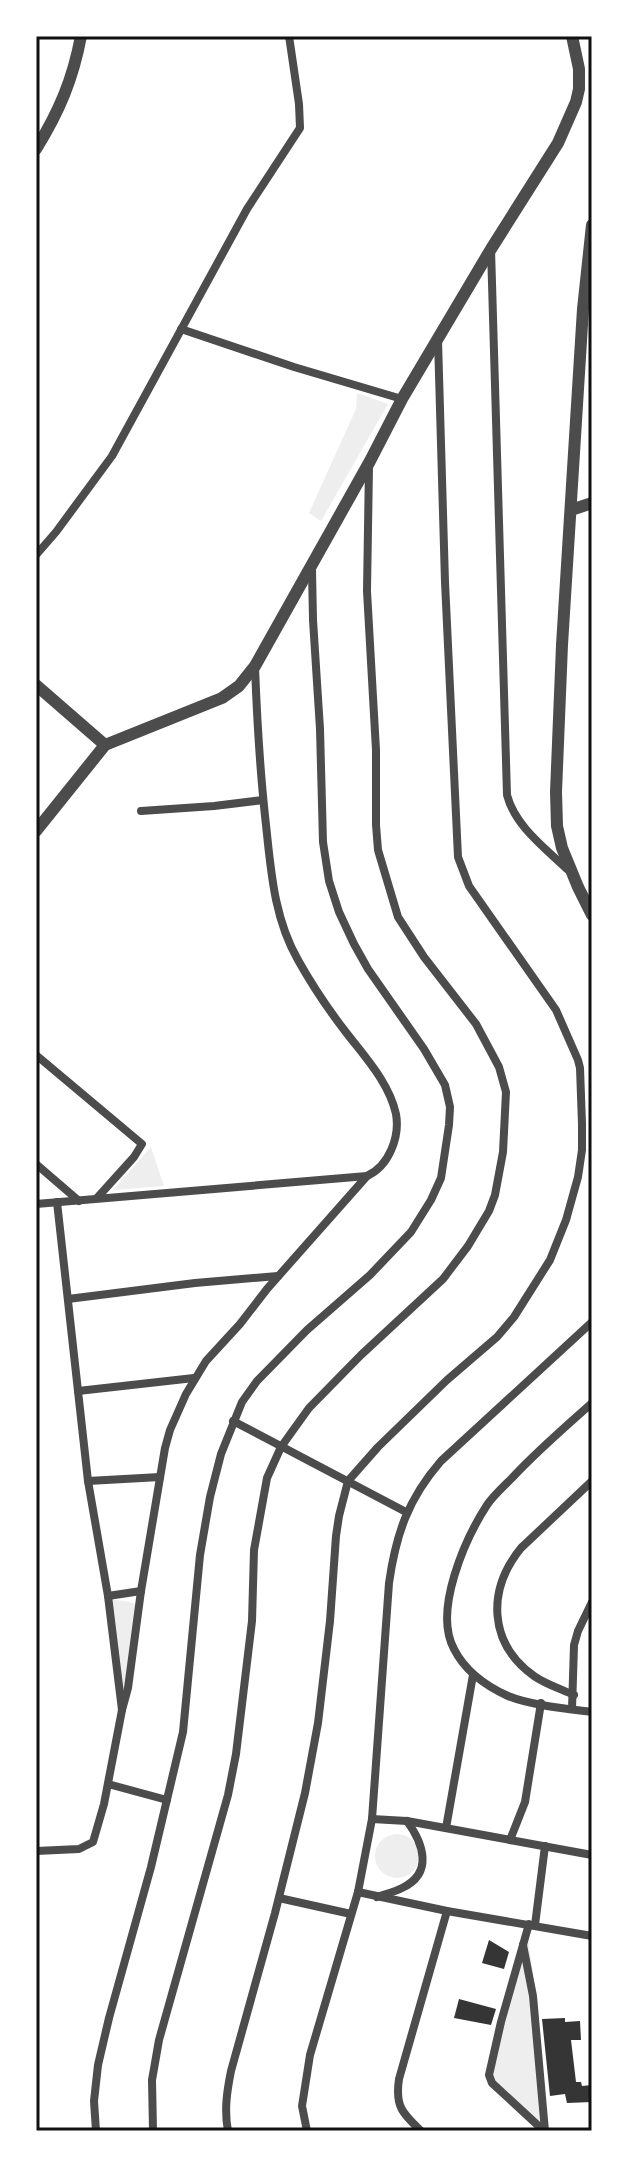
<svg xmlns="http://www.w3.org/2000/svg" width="628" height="2167" font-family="Roboto,sans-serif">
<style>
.green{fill:#eee}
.building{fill:#353535}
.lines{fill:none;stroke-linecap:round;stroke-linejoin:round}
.minor{stroke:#4c4c4c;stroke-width:8}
.tertiary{stroke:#4c4c4c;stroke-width:12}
.neatline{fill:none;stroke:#111;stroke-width:3}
</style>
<rect width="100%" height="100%" fill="#fff"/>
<!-- green -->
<g class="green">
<path d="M357,393L388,404L321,521L309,513L356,409Z"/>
<path d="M151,1147L164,1186L113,1190Z"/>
<path d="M111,1599L134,1603L136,1605L125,1687L123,1690Z"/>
<circle cx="397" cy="1856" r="22"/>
<path d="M525,1921L532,1965L547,2130L489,2081L493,2055Z"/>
</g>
<!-- building -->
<g class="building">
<path d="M489,1940L509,1952L504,1969L482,1963Z"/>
<path d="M459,1999L496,2009L491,2025L454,2018Z"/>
<path d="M565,2018V2022L580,2021L581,2040H571L576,2082H581L582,2086L592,2085V2102L567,2103L565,2094L550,2096L542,2019Z"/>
</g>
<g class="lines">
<!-- minor -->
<g class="minor">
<path d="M491,249L507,795C515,826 545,848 567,869"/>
<path d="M181,329L294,367L402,399"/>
<path d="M36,555L56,532L112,456L247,209L300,128L299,104L289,36"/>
<path d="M141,811L214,806L263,800"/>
<path d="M36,1055L142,1144L134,1157L97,1198"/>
<path d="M36,1164L79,1201"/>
<path d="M36,1204L367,1176"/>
<path d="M68,1299L195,1283L278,1276"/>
<path d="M78,1391L194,1378"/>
<path d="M592,1403C564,1428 537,1451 512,1478C503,1487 493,1496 487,1505C465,1539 433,1611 454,1649C465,1671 486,1686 508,1696C529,1705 568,1709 592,1712"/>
<path d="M233,1421L406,1512"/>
<path d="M88,1481L160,1477"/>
<path d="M108,1596L141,1591"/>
<path d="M574,1695C561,1689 545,1684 534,1676C488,1643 487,1590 521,1548L592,1481"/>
<path d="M572,1709L574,1645L578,1631L592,1602"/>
<path d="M122,1710L128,1688L141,1591L165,1448L170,1430L186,1394L206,1361L240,1324L267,1289L367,1176C389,1166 400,1137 396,1114C389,1082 364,1056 345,1031C328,1009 312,985 298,960C274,918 271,871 266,825C260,772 257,720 255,667"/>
<path d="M108,1784L167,1800"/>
<path d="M372,1819L407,1821L592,1855"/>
<path d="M446,1828L473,1675"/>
<path d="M510,1840L525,1802L541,1703"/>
<path d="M36,1851L79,1849L93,1842L104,1804L122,1710L108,1596L88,1481L57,1202"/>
<path d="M358,1892L447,1911L592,1936"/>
<path d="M377,1897C385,1894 394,1892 402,1888C434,1873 423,1843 407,1821"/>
<path d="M279,1898L351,1914"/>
<path d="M529,1924L501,2022L489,2075L492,2083L544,2131"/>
<path d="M535,1925L545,1846"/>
<path d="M523,1945L533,1996L545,2131"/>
<path d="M96,2131L94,2101L98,2065L109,2018L151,1867L183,1732L200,1555L210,1497L221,1454L242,1402L257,1381L307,1330L370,1275L411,1232L431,1200L441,1178L449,1125L450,1107L445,1085L424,1049L368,969L354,944L339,912L329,881L323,842L320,729L313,620L312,570"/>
<path d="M153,2131L152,2080L159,2040L228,1795L236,1754L252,1621L254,1550L267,1478L281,1447L309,1408L361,1355L443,1279L468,1246L489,1211L495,1195L503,1152L506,1092L499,1067L476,1024L424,957L398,917L378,850L376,825V750L367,591L369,466"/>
<path d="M228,2131C224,2110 227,2091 231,2071L275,1913L305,1793L318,1723L330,1621L336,1536L339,1516L348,1481L378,1447L447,1380L497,1337L514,1317L550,1260L566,1220L578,1177L582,1150V1124L580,1068L578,1060L556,1010L469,886L458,857L445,582L438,340"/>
<path d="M307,2131L302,2106L310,2055L358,1892L372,1819L389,1583C396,1534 408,1499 441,1461L592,1322"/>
<path d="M421,2131C402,2113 395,2106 399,2079L447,1911"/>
</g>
<!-- tertiary -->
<g class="tertiary">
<path d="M36,149C59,112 73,79 81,36"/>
<path d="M592,225L583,309L562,645L556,792L557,826L562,848L578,887L592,915"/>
<path d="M571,510L592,503"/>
<path d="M36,685L105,745"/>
<path d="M36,831L105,745L222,698L239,686L255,666L370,461L402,399L491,249L558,143L576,102L579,89V69L572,36"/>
</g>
</g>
<!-- border -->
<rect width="628" height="2167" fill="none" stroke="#ffffff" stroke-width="76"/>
<rect x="38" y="38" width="552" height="2091" class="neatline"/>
</svg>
